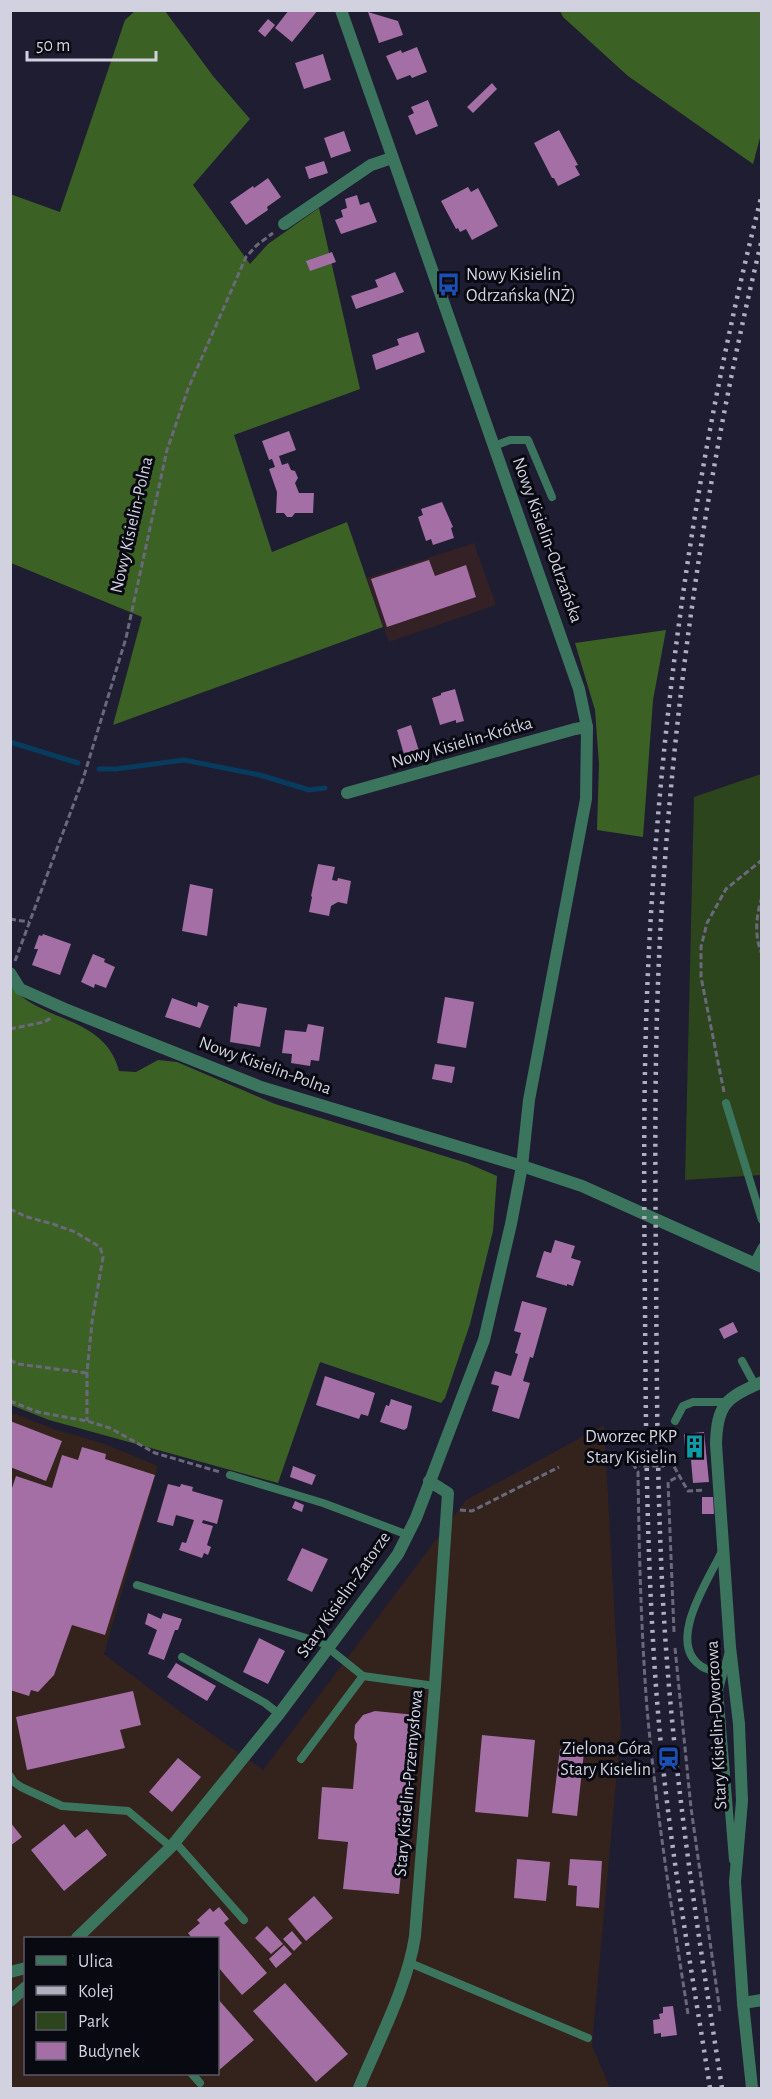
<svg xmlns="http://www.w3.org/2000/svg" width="772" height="2099" font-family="'Alegreya Sans',sans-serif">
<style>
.commercial{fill:#342125}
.industrial{fill:#34221d;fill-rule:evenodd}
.green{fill:#2c451c}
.forest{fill:#3c6124}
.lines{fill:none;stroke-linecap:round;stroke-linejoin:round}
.stream{stroke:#073c5e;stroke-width:5}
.building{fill:#a36fa4}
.path{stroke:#6a697b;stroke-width:3;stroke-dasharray:6 3;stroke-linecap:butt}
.service{stroke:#3c755d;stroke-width:8}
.minor{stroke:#3c755d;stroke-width:12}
.tertiary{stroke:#3c755d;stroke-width:12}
.rail{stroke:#b0afbf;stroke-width:4.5;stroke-dasharray:3 6;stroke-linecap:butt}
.labels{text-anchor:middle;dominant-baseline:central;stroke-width:6;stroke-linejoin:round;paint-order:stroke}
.poi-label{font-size:18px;fill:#d1d1df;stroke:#090912;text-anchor:end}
.street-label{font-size:18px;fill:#d1d1df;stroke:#090912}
</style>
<rect width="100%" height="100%" fill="#1f1d32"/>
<!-- commercial -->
<path class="commercial" d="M474,543L496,605L389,642L367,578Z"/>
<!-- industrial -->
<path class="industrial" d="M10,1412L57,1430L105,1444L158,1466L104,1654L182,1713L263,1770L466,1500L604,1425L621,1728L592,2045L610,2088H11ZM26,1938H218V2074H26Z"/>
<!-- green -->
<path class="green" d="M761,774V1175L685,1180L694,797Z"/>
<!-- forest -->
<g class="forest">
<path d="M135,11H165L213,76L250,119L193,185L250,264L268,244L319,208L360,389L234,435L272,552L347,522L383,627L113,725L142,617L11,563L10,194L60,212L125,20Z"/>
<path d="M560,11H761V134L753,164L628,76L563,17Z"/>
<path d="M666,630L653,700L643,837L597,830L599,764L595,710L575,643Z"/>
<path d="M10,985C40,1023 105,1015 119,1071L136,1072L158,1060L177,1062L275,1104L467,1163L497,1176L493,1231L470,1324L445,1398L441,1403L320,1362L278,1483L49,1420L11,1405Z"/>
</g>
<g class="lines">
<!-- stream -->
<g class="stream">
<path d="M10,742L78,763"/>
<path d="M99,769H116L184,760L260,775L309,790L325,788"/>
</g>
</g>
<!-- building -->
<g class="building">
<path d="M289,10H318L292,42L275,28Z"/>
<path d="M368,12L398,21L403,35L379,43Z"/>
<path d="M268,19L275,25L265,37L258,31Z"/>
<path d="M417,47L427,72L412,78L410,75L397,80L386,56L401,50L402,53Z"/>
<path d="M323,54L331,80L304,89L295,63Z"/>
<path d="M492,83L497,89L473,113L467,107Z"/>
<path d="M428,100L438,126L416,135L408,116L414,113L411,107Z"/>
<path d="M559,130L578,165L575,166L580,175L558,186L554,178H552L534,143Z"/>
<path d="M344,131L351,151L331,158L324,138Z"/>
<path d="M324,161L328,173L309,179L305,167Z"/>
<path d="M268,178L281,197L267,207L268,210L246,225L230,202L253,186L254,188Z"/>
<path d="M468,187L471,192L478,188L498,226L472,240L466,229L460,232L458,228L456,229L441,201Z"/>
<path d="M357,195L360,205L369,202L377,222L341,234L335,220L343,217L341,210L347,208L345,199Z"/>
<path d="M332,252L336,262L310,271L306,261Z"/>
<path d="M395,272L404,292L356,309L351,296L378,287L375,280Z"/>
<path d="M418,332L425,352L376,370L372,355L399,345L397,339Z"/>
<path d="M289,431L296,450L279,456L282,465L288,463L291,470L295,471L298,478L295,483L299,493H314L313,513H295L292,517H287L284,513H276L277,492L269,469L275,467L272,459L269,460L262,441Z"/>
<path d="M442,502L453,527L451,528L454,538L433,545L431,539L426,541L418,517L423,515L421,509Z"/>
<path d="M429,560L435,576L466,565L476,597L387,627L371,579Z"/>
<path d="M455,689L464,721L456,723V720L440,725L432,698L441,695V693Z"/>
<path d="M411,725L420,754L405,758L397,730Z"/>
<path d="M318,864L335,867L332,880L337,881L338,878L351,881L347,904L338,902L331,906L329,916L309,912L312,897L311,896Z"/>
<path d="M190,884L213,889L207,936L182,931Z"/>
<path d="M43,934L71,944L60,975L32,965L38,949H34L39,935L42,936Z"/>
<path d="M93,954L105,959L104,962L115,967L106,988L95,984L94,988L81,982Z"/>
<path d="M445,997L474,1002L466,1048L437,1043Z"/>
<path d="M172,998L197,1007L198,1002L209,1006L200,1028L165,1017Z"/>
<path d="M238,1003L267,1008L260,1047L230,1042L234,1006L237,1007Z"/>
<path d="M308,1024L324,1027L319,1061L311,1060L310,1066L291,1063L292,1054L282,1053L285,1030L306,1032Z"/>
<path d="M435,1064L455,1067L452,1083L432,1079Z"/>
<path d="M555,1240L575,1246L571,1258L581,1261L573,1286L567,1284V1286L536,1277L544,1251L551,1253Z"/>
<path d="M522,1301L547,1308L533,1358L530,1357L523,1381L530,1383L519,1419L492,1411L499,1386L491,1384L495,1371L511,1376L518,1354L515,1353L521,1333L514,1331Z"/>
<path d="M733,1322L738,1332L724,1339L719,1329Z"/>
<path d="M325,1376L375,1393L368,1416L361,1414L359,1419L316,1405Z"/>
<path d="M391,1399L412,1406L407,1428L404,1430L380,1422L386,1405L389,1406Z"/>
<path d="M10,1421L62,1441L46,1481L10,1467Z"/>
<path d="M704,1432L709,1482L693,1483L691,1460H686L684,1434Z"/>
<path d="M82,1447L106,1454L105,1459L155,1475L105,1635L72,1625L54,1675L38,1692L31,1690L29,1696L10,1690V1494L16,1476L52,1488L62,1455L78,1460Z"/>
<path d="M293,1466L316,1475L312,1485L290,1477Z"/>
<path d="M168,1484L180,1487L181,1484L193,1487L192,1491L223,1500L217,1524L203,1520L202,1523L213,1526L207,1545L211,1547L208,1555L204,1553L202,1558L179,1550L182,1542L186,1543L194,1520L176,1515L173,1526L157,1522Z"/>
<path d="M702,1497H713L714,1514H702Z"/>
<path d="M295,1501L304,1505L302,1512L292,1508Z"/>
<path d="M302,1548L328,1559L312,1592L287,1580Z"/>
<path d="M148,1613L161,1619L163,1613L182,1619L178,1630H175L164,1660L148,1654L157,1630L145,1624Z"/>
<path d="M259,1638L285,1651L268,1684L243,1672Z"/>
<path d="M176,1663L216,1686L207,1701L167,1677Z"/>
<path d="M133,1691L141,1725L120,1730L125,1748L27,1770L16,1717Z"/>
<path d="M375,1711L416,1715L399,1894L343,1889L348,1842L318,1839L322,1787L353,1789L357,1744L354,1738L355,1725L363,1715Z"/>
<path d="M482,1735L535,1740L528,1817L475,1812Z"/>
<path d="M560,1749L584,1752L577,1816L552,1813Z"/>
<path d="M178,1758L201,1777L172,1812L149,1792Z"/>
<path d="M10,1822L22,1837L10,1846Z"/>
<path d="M64,1824L75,1838L87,1829L107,1855L64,1891L31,1850Z"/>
<path d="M517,1859L550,1862L546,1901L514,1898Z"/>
<path d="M570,1859L602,1861L599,1908L576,1906L577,1886L568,1885Z"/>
<path d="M314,1896L333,1918L306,1941L288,1919Z"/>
<path d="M219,1907L229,1919L224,1923L267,1973L242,1995L218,1967V1938H192L188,1933L200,1923L197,1920L210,1908L213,1912Z"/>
<path d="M267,1926L283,1944L271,1954L255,1938Z"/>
<path d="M292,1931L302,1943L294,1951L283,1939Z"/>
<path d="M284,1945L292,1954L276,1968L269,1959Z"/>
<path d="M285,1983L348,2054L316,2082L253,2011Z"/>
<path d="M218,1999L254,2040L218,2071Z"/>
<path d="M673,2006L677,2035L661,2037V2033L654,2034L653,2020L660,2019L659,2014L663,2013V2007Z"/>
</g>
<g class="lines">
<!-- path -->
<g class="path">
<path d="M762,897C756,915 754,937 762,954"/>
<path d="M10,919L29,922"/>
<path d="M15,961L83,779L126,638L167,450L188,389L246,257L257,245L273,233"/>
<path d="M10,1029L44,1022L51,1018"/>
<path d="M724,1092L701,977V947L707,923L726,889L762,860"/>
<path d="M10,1209L27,1217L53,1224L75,1232L100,1247L103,1257L92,1322L87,1373V1421"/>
<path d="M10,1360L18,1364L87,1373"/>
<path d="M10,1401L38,1412L87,1421L110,1428L155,1453L220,1472"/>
<path d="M460,1510L472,1511L559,1467"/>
<path d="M674,1632L668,1482L679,1476"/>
<path d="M675,1648L691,1808L720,2012"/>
<path d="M688,2014C672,1912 656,1810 647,1708C641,1629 639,1550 638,1472L633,1464V1454H638V1463L641,1466H663L667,1463V1453H672V1463L688,1491L705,1490"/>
</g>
<!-- service -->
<g class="service">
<path d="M494,446L510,440H528L552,497"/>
<path d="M726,1103L762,1220"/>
<path d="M754,1262L762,1247"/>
<path d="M742,1361L755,1385"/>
<path d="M675,1421L683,1406L693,1402H727"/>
<path d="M230,1475L323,1503L408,1535"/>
<path d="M722,1551C710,1578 665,1642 701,1666C708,1671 716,1671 723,1673"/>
<path d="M137,1585L322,1643L363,1676"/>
<path d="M728,1655L719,1690L733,1860"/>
<path d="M182,1657L265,1703L279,1714"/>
<path d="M301,1759L363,1676L435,1686"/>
<path d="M10,1776L14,1782L21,1787L62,1806L128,1811L171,1847"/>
<path d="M175,1842L244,1920"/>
<path d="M410,1963L588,2038"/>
<path d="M192,2074L200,2083"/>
</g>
<!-- minor -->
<g class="minor">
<path d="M284,224L371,165L392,158"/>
<path d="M347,793L575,729L587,727"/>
<path d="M10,973L20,989L65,1009L261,1087L522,1166"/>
<path d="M10,1972L26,1968"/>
<path d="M743,2003L762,2000"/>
<path d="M359,2088C378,2042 408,1985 415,1936L435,1686L448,1493L429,1481"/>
<path d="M752,2088L743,2003L735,1882L742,1801L739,1724L730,1647L716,1444C717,1404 726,1398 762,1382"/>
</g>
<!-- tertiary -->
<g class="tertiary">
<path d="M522,1166L582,1186L762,1267"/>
<path d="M77,1938L171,1847L279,1714L379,1580L398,1554L416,1518L484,1340L511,1224L522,1166L529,1100L586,799L587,727L579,689L341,10"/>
<path d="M10,2001L26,1987"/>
</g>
<!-- rail -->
<g class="rail">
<path d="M710,2088C693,1978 673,1868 662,1756C647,1606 646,1457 645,1306C644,1194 643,1082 648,971C660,709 697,448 762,194"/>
<path d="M722,2088C700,1947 678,1805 667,1662C657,1531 657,1400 656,1269C655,1147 654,1026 662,904C676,680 709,457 762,239"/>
</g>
</g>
<!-- icons -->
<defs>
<symbol id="bus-bare" viewBox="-9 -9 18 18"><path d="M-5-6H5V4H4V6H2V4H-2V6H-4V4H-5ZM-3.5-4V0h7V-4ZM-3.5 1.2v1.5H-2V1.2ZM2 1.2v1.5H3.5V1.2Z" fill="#1a4fb4" stroke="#090912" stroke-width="2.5" paint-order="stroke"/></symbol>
<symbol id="building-bare" viewBox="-9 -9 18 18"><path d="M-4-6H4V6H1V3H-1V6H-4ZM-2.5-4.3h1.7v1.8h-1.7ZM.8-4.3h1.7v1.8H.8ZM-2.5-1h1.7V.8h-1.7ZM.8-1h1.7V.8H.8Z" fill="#0f9aa8" stroke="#090912" stroke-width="2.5" paint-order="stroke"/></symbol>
<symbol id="station-bare" viewBox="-9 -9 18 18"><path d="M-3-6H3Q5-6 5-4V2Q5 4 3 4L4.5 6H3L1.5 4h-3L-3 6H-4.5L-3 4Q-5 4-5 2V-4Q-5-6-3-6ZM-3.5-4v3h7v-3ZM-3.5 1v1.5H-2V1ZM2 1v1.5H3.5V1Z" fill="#1a4fb4" stroke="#090912" stroke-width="2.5" paint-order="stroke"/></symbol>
</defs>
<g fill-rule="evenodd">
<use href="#bus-bare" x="432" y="268" width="33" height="33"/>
<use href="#building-bare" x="678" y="1430" width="33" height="33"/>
<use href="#station-bare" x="652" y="1742" width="33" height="33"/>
</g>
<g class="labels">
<!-- poi labels -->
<g class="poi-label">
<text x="466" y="275" text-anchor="start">Nowy Kisielin<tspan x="466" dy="21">Odrzańska (NŻ)</tspan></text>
<text x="677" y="1437">Dworzec PKP<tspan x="677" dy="21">Stary Kisielin</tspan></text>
<text x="651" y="1749">Zielona Góra<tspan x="651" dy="21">Stary Kisielin</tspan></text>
</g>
<!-- street labels -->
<g class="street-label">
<text transform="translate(132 525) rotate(-77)">Nowy Kisielin-Polna</text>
<text transform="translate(547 540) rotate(70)">Nowy Kisielin-Odrzańska</text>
<text transform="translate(462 743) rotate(-16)">Nowy Kisielin-Krótka</text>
<text transform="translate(265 1066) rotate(20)">Nowy Kisielin-Polna</text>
<text transform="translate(344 1595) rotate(-55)">Stary Kisielin-Zatorze</text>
<text transform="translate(717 1725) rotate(-93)">Stary Kisielin-Dworcowa</text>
<text transform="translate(409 1783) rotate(-85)">Stary Kisielin-Przemysłowa</text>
</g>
</g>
<!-- border -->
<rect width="772" height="2099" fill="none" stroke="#d1d1df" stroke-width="24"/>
<!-- legend -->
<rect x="24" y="1937" width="195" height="138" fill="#090912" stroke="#595964" stroke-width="1.5"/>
<rect x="36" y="1956" width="30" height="9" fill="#3c755d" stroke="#595964" stroke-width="1.5"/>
<text x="78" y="1967" font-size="18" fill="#d1d1df">Ulica</text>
<rect x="36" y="1986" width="30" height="9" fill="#b0afbf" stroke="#595964" stroke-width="1.5"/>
<text x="78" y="1997" font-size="18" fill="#d1d1df">Kolej</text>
<rect x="36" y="2012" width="30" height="18" fill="#2c451c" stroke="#595964" stroke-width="1.5"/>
<text x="78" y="2027" font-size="18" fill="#d1d1df">Park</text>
<rect x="36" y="2042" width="30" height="18" fill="#a36fa4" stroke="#595964" stroke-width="1.5"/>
<text x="78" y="2057" font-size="18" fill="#d1d1df">Budynek</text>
<!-- scale -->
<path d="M27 51v9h129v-9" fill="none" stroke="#d1d1df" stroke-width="3"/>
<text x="36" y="51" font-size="18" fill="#d1d1df" stroke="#090912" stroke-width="4.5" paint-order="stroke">50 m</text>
</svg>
